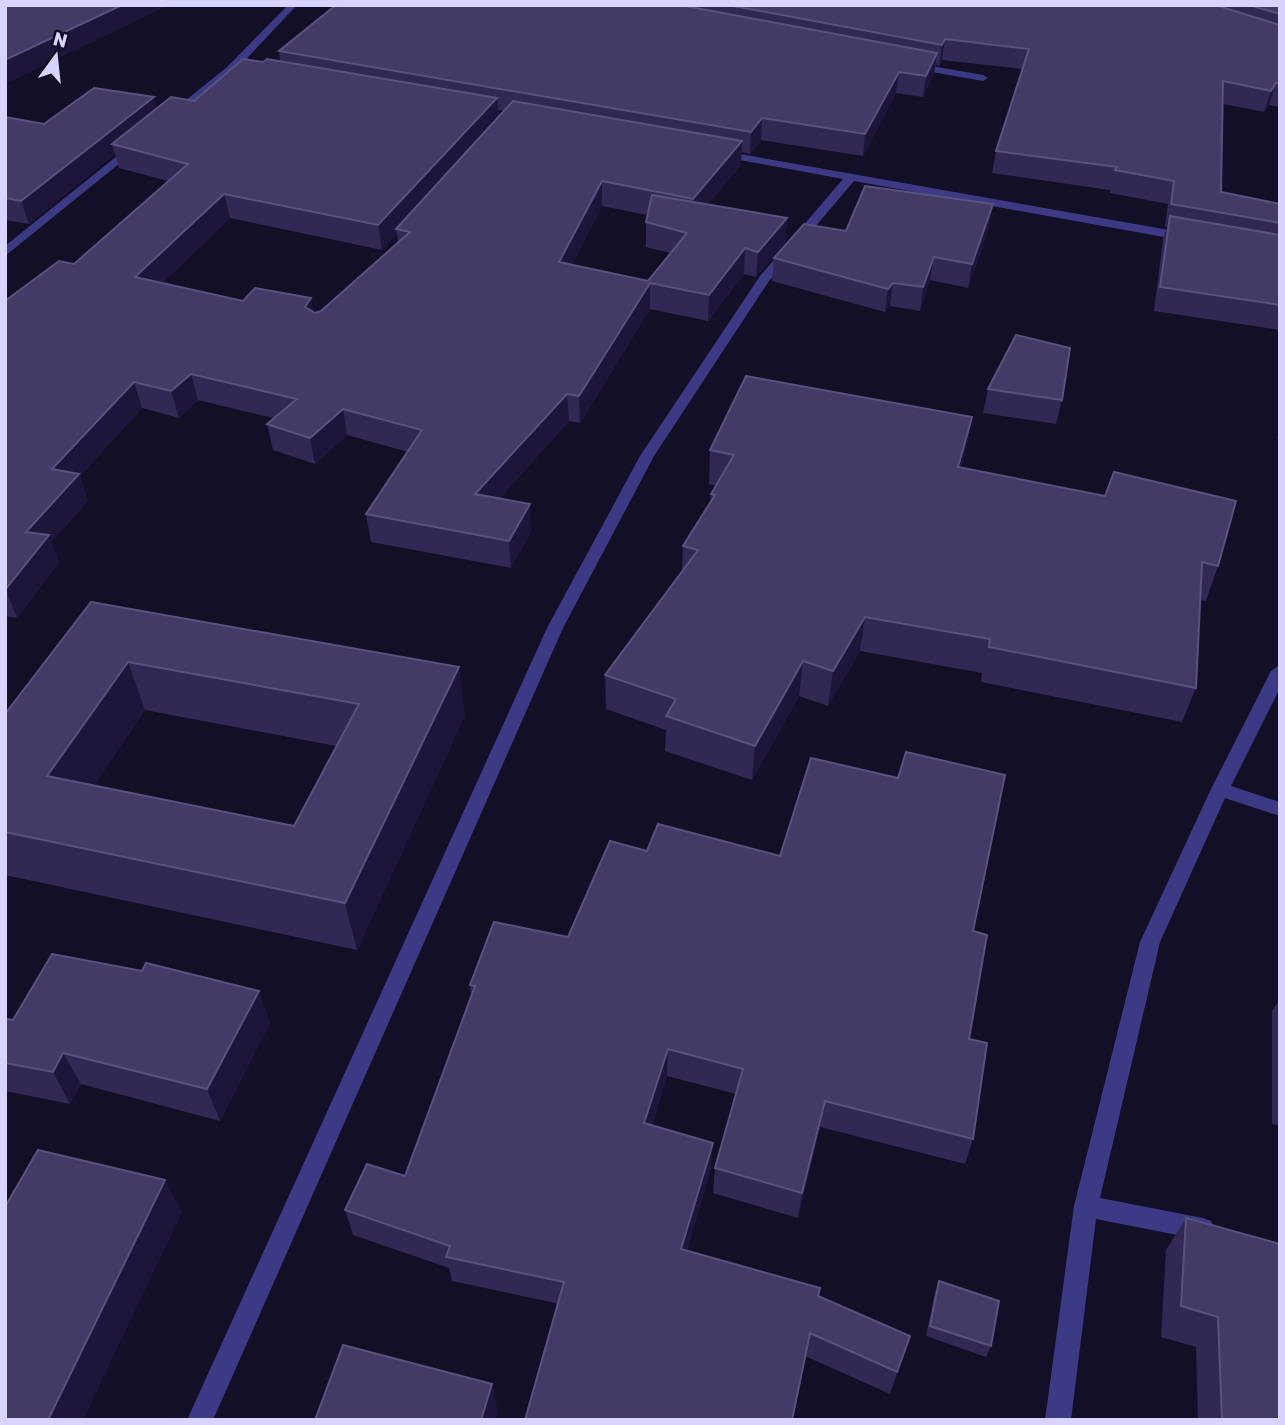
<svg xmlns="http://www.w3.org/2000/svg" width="1285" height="1425" font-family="Rubik,sans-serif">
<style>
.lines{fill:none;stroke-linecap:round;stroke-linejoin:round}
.street{fill:#3d3a85;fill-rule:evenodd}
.wall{fill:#312854;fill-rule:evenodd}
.shaded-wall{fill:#1d163a}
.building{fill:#433a66;stroke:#5a527e;stroke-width:2;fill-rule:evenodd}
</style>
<rect width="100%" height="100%" fill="#130f26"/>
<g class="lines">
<!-- street -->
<g class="street">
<path d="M288,5H297L235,71L178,117H170V113L227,67Z"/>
<path d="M914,63L983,75L988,78L983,81L910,68V64Z"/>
<path d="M132,144L141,146L5,256V246Z"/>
<path d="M717,150L1186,233L1192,237L1186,241L854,181L769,281L654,456L563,628L213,1420H187L547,628L640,456L760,276L843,179L713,155V151Z"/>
<path d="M1280,665V688L1231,786L1280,802V816L1225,798L1160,942L1100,1198L1203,1218L1211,1221L1215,1229L1211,1237L1203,1240L1096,1219L1071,1420H1045L1074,1206L1140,942L1211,789L1271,671Z"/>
</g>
</g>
<!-- wall -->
<g class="wall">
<path d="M336,5H1280V107L1269,105L1264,112L1223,104L1221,192L1280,204V330L1154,311L1163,239L1167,227L1165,226L1168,204L1110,193V190L992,173L996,151L1023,69L942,60L939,66L936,65L934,74L923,97L896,93L863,156L761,140L750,154L741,152V165L708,204L787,218L785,243L756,277L744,274L708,321L650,309L580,423L569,421L499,499L531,531L511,568L371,542L366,514L408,452L347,435L315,464L273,450L267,424L273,418L198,400L179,418L142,408L80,476L88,501L51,542L59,562L17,618L5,616V301L74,264L168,181L119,168L115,154L29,224L5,220V117L44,124L157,108L194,101L263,62L280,61L279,51ZM498,110L505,111L499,118ZM602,206L647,215L646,222V247L670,253L648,281L572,264ZM230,218L382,250L397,234L398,243L321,311L315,313L313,312L311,298L243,301L162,283Z"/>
<path d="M989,227L968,288L930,280L920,311L890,306L885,312L772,281L774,258L846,231Z"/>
<path d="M988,389L1062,400L1056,424L983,413Z"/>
<path d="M972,417L966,450L961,467L1218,566L1206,601L1200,600L1196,688L1182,722L981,682L982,673L860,651L828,706L799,696L752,780L665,751L666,730L606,709L605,675L682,571L683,546L710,503L711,494L716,486L709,484L710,450Z"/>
<path d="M1280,429V439H1277Z"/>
<path d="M91,602L465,715L357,950L5,875V714ZM145,710L336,746L294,826L94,785Z"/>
<path d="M647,851L973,931L969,1039L973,1139L965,1164L820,1127L798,1218L713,1193L715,1168L736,1094L667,1076L652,1125L711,1168L687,1250L818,1296L910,1336L890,1394L805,1356L452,1281L449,1268L353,1235L345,1210L405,1176L471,996L470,985L568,937Z"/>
<path d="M1280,999V1126L1272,1124V1011Z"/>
<path d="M5,1019L13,1020L270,1023L220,1121L81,1084L70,1104L5,1091Z"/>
<path d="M1186,1218L1280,1420H1198L1196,1347L1161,1337L1166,1250Z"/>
<path d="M939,1281L991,1346L986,1357L926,1336L935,1292Z"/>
</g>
<!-- shaded-wall -->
<g class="shaded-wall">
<path d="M122,5H169L5,84V60Z"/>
<path d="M945,39L942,60L939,66L942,45Z"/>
<path d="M937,53L934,74L923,97L926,76Z"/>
<path d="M899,72L896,93L863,156L865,134Z"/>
<path d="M1276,83L1269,105L1264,112L1271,91Z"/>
<path d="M154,97L159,118L112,144L115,154L29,224L21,201Z"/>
<path d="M497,98L499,122L396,229L397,234L382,250L378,225Z"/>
<path d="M762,118L761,140L750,154L751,132Z"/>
<path d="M742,141L741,165L692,224L693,199Z"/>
<path d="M602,181V206L560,287L559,262Z"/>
<path d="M224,194L230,218L142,303L135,277Z"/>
<path d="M993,204L989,227L968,288L972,264Z"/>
<path d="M787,218L785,243L756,277L758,252Z"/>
<path d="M745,248L744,274L708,321L709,295Z"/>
<path d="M934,257L930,280L920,311L923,287Z"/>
<path d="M650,283V309L580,423L579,396Z"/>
<path d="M893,283L890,306L885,312L888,289Z"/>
<path d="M311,298L315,324L305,307Z"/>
<path d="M191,374L198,400L179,418L171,391Z"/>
<path d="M134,382L142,408L80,476L88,501L51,542L59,562L17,618L6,590L26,532L52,469Z"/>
<path d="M567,394L569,421L478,522L475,494Z"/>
<path d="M343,409L347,435L315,464L310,438Z"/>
<path d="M972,417L966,450L951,501L958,467Z"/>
<path d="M530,504L531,531L511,568L509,541Z"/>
<path d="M865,617L860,651L828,706L833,671Z"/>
<path d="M803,661L799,696L752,780L755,746Z"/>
<path d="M128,662L145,710L68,824L47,776Z"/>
<path d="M459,667L465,715L357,950L345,903Z"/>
<path d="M259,991L270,1023L220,1121L207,1089Z"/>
<path d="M668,1049L667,1076L644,1149V1123Z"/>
<path d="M63,1053L81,1084L70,1104L53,1072Z"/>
<path d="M825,1101L820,1127L798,1218L802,1193Z"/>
<path d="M713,1143L711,1168L680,1273L681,1249Z"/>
<path d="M165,1180L182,1212L83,1420H48Z"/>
<path d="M492,1384L498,1412L495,1420H481Z"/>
</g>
<!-- building -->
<g class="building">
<path d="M5,5H122L5,60Z"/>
<path d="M336,5H680L937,53L926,76L899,72L865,134L762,118L751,132L279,51Z"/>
<path d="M728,5H1215L1280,25V84L1276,83L1271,91L1223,81L1221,192L1280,204V223L1171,204L1174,181L1115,170L1117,167L996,151L1029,49L945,39L942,45Z"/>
<path d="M1249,5H1280V14Z"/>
<path d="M243,59L263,62L267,59L497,98L378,225L224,194L135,277L243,301L255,288L311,298L305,307L315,313L321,311L410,232L396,229L513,101L742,141L693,199L602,181L559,262L648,281L687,233L646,222L652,195L787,218L758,252L745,248L709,295L650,283L579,396L567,394L475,494L530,504L509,541L366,514L422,430L343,409L310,438L267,424L297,399L191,374L171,391L134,382L52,469L79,474L26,532L49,535L5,590V301L59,261L74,264L188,164L112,144L171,97L194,101Z"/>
<path d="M94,88L154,97L21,201L5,198V117L44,124Z"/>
<path d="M865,186L993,204L972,264L934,257L923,287L893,283L888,289L774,258L804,224L846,231Z"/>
<path d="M1170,216L1280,235V305L1160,287Z"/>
<path d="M1016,335L1070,348L1062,400L988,389Z"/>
<path d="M746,376L972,417L958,467L1105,496L1114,472L1236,501L1218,566L1202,562L1196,688L989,647L990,639L865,617L833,671L803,661L755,746L666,716L676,699L605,675L698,550L683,546L715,495L711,494L734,455L710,450Z"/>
<path d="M91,602L459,667L345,903L5,832V714ZM128,662L359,704L294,826L47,776Z"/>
<path d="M906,752L1005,775L973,931L987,935L969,1039L987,1043L973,1139L825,1101L802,1193L715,1168L743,1069L668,1049L644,1123L713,1143L681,1249L820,1288L818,1296L910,1336L897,1372L810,1333L792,1420H525L564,1282L446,1257L450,1246L345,1210L367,1164L405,1176L475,986L470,985L494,922L568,937L610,841L647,851L658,824L780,856L811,758L898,778Z"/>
<path d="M52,954L142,971L146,963L259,991L207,1089L63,1053L53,1072L5,1063V1019L13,1020Z"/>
<path d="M38,1150L165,1180L48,1420H5V1207Z"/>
<path d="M1186,1218L1280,1244V1420H1222L1218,1317L1181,1306Z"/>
<path d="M939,1281L999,1301L991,1346L930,1326Z"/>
<path d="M343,1345L492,1384L481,1420H315Z"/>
</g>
<!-- border -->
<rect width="1285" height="1425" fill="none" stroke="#d9d4ff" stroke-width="14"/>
<!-- north arrow -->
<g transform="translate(56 56) rotate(15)" stroke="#130f26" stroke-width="5" paint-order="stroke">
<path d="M0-5L12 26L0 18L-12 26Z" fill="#d9d4ff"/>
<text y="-10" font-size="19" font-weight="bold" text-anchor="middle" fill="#d9d4ff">N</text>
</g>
</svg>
